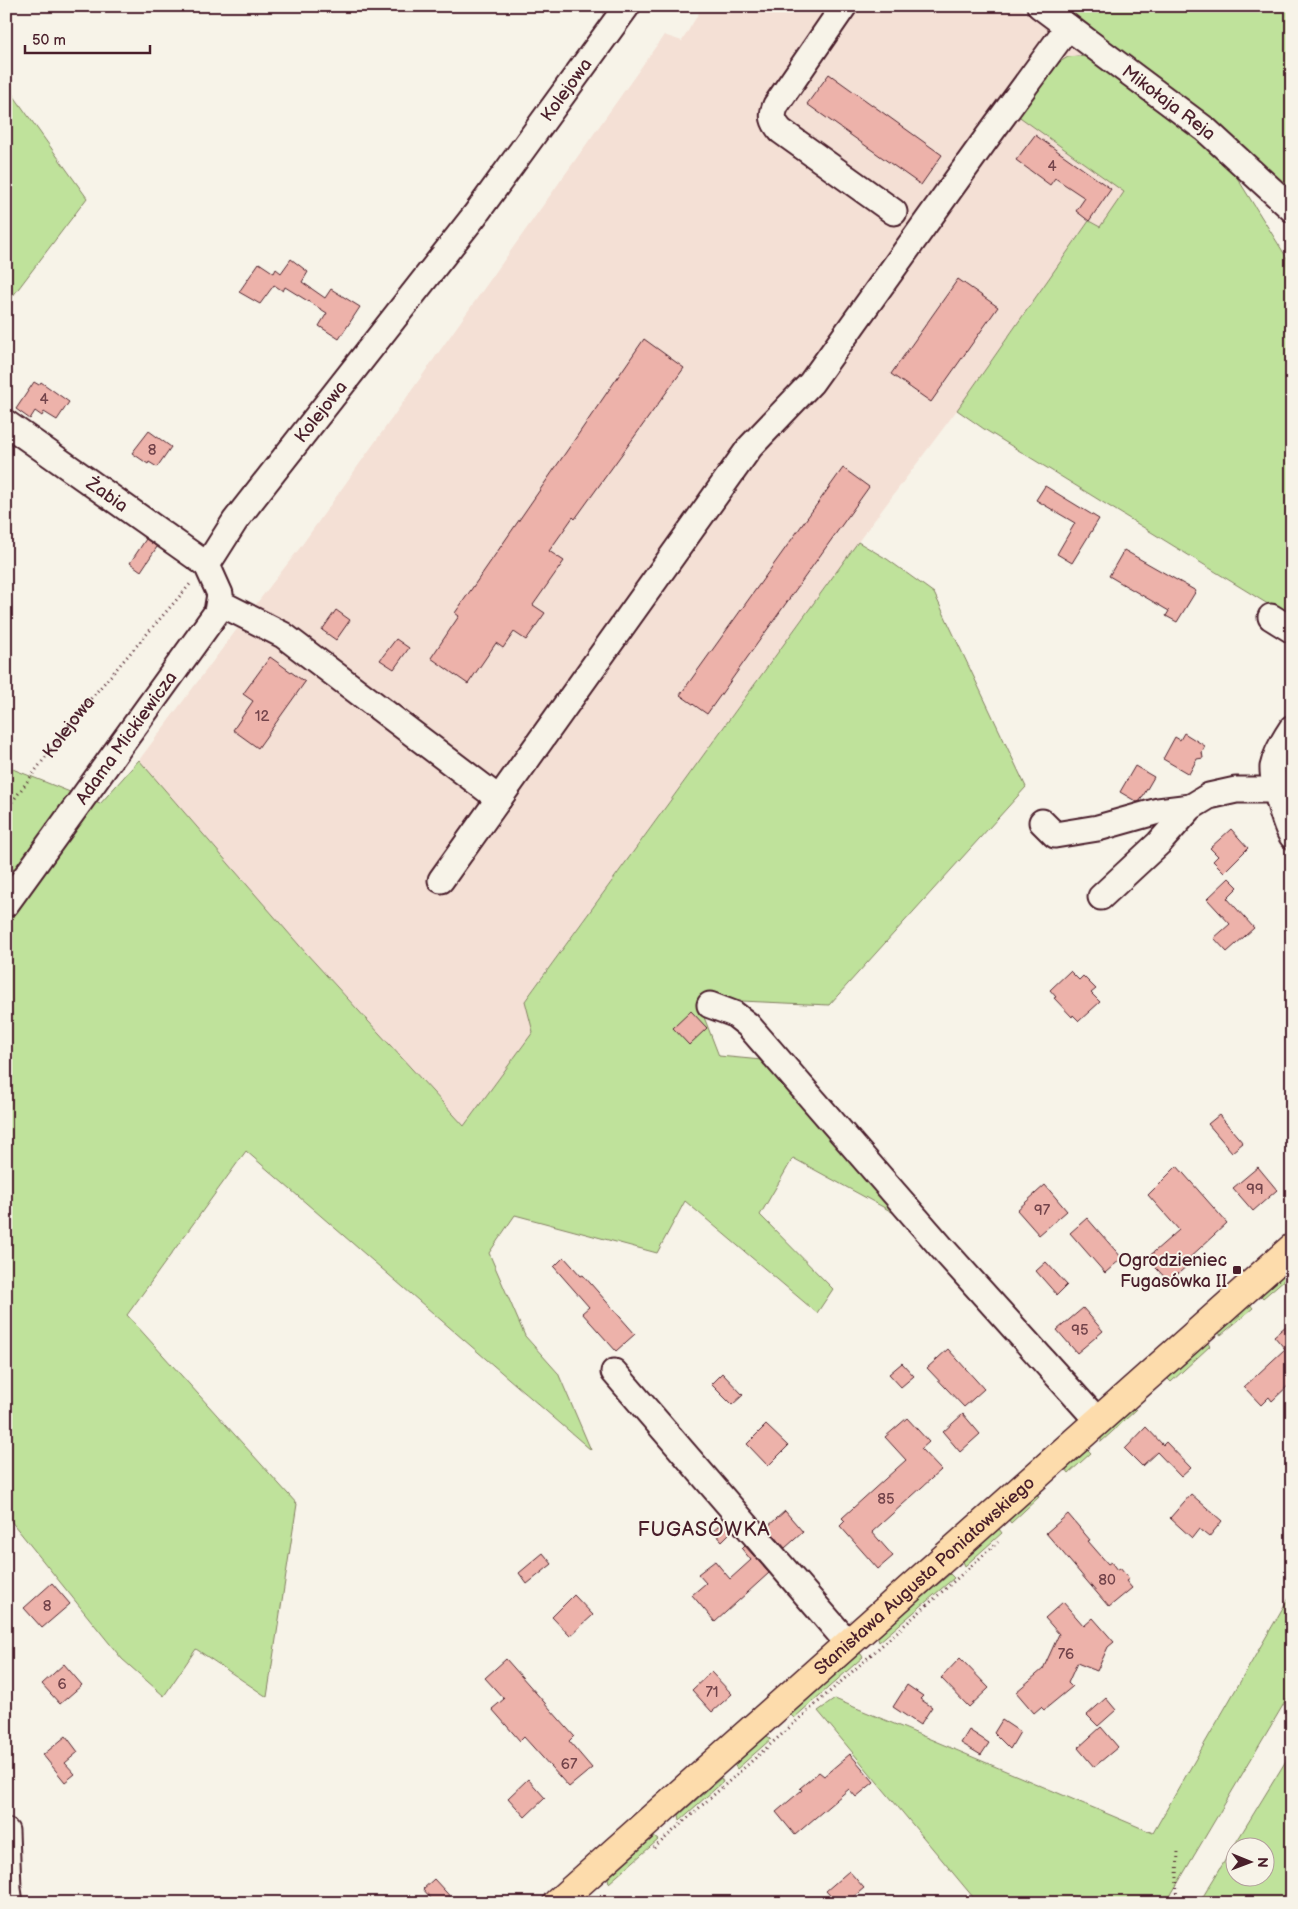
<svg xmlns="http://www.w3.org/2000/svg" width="1298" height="1909" font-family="'Balsamiq Sans',sans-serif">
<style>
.built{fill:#f4e0d5}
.green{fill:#bfe29b;stroke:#848063;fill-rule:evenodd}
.building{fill:#edb2aa;stroke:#4a1f2b}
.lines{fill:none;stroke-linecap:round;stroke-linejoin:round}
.minor-casing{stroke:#4a1f2b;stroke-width:29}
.major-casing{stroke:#4a1f2b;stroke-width:31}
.path{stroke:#4a1f2b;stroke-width:3;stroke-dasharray:1 4;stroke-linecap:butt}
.minor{stroke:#f7f3e8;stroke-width:25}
.major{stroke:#fddcac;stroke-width:28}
.poi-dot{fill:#4a1f2b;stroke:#f7f3e8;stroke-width:2}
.labels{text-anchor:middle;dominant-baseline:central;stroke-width:4;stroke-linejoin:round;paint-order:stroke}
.number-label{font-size:15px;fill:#73444b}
.street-label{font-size:18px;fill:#4a1f2b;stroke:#f7f3e8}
.poi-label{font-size:18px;fill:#4a1f2b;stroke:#f7f3e8;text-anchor:end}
.quarter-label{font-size:20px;letter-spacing:1px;fill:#4a1f2b;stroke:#f7f3e8}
</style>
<rect width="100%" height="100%" fill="#f7f3e8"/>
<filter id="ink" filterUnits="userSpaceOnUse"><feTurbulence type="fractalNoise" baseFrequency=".02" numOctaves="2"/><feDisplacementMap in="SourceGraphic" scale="10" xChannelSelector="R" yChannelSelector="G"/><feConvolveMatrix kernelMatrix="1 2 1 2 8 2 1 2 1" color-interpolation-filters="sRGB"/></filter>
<g filter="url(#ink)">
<!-- built -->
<path class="built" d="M703,6H1018L1173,121L1100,228L1089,221L957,410L858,542L525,1000L533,1032L464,1126L305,952L139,760L246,617L299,549L664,35L682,41Z"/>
<!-- green -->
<g class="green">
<path d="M1065,6H1292V193L1223,132Z"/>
<path d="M1078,56L1087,57L1226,160L1292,266V619L984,429L957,410L1089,221L1100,227L1124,192L1017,115L1053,66L1068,57Z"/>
<path d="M6,85L87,198L6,305Z"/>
<path d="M858,542L887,559L934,593L1026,787L829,1005L697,999L719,1056L772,1061L894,1213L793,1158L760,1215L833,1289L817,1313L685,1201L657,1253L515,1215L489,1253L525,1336L558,1373L591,1450L246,1151L127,1315L297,1504L267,1697L196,1649L164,1696L122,1659L6,1515V764L15,770L100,804L139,760L305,952L464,1126L533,1032L525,1001Z"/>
<path d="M1292,1262V1273L1263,1298L1258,1292Z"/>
<path d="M1248,1302L1253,1308L1221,1335L1217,1332Z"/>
<path d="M1206,1341L1210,1346L1171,1382L1167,1378Z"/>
<path d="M1133,1407L1136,1410L1101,1442V1434Z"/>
<path d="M1088,1450L1091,1453L1069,1473L1065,1468Z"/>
<path d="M1036,1493L1039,1497L1011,1523L1008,1519Z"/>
<path d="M999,1529L1002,1533L965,1566L962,1559Z"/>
<path d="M950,1574L954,1578L879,1642L877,1636Z"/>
<path d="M1292,1592V1690L1166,1903H978L818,1711L835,1699L1153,1833Z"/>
<path d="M860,1653L863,1657L794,1718L790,1714Z"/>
<path d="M767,1736L771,1739L737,1769L734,1764Z"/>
<path d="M1292,1751V1903H1199ZM1236,1846H1266V1876H1236Z"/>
<path d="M721,1778L723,1782L680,1820L679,1815Z"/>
<path d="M654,1837L658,1840L609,1883L608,1878Z"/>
</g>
<!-- building -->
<g class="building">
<path d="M829,74L942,155L921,185L807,104Z"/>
<path d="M1035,135L1111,189L1089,221L1076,211L1085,198L1055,178L1050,185L1016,160Z"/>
<path d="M291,259L308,272L302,282L325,298L331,289L360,307L339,339L319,326L327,313L285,287L283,291L274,285L260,304L239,292L259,263L274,273L276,269L281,273Z"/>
<path d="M958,279L998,307L931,402L891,374Z"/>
<path d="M644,339L684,368L575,519L573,517L549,551L564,561L533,605L545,613L526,640L514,632L503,648L496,643L468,684L431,658L459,616L455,613Z"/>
<path d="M34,382L39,385L41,382L69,402L57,420L44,412L42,416L35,411L30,419L16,409Z"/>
<path d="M149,431L171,447L157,467L149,462L148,464L132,453Z"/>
<path d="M843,468L869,487L707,714L680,695Z"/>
<path d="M1045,486L1099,519L1072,563L1057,554L1075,523L1036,500Z"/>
<path d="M146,539L157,547L141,571L130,563Z"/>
<path d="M1124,550L1196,591L1177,622L1166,616L1169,611L1109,576Z"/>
<path d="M336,610L350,620L336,640L322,630Z"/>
<path d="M396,639L409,648L394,669L380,660Z"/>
<path d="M270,657L305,682L258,748L233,730L253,701L243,694Z"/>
<path d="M1184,733L1205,746L1202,752L1203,758L1197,759L1189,774L1163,759L1175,737L1180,740Z"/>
<path d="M1135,766L1154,777L1140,801L1137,802L1120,792Z"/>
<path d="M1231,829L1248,848L1224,872L1213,861L1218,856L1210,848Z"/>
<path d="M1229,878L1238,887L1227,898L1254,928L1227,952L1214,938L1230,924L1207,899Z"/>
<path d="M1070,971L1079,980L1083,976L1096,989L1091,993L1100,1002L1079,1021L1073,1015L1072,1017L1054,998L1056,997L1050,990Z"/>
<path d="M691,1011L707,1028L689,1045L673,1028Z"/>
<path d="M1219,1115L1243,1143L1232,1152L1208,1124Z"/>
<path d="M1177,1166L1227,1223L1186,1261L1189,1264L1169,1282L1147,1258L1179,1230L1148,1195Z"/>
<path d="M1258,1167L1277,1190L1253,1211L1233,1188Z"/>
<path d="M1045,1185L1067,1211L1039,1235L1017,1210Z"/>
<path d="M1087,1218L1122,1258L1105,1273L1070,1233Z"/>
<path d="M564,1257L581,1276L583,1275L635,1334L616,1351L582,1313L589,1307L554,1267Z"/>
<path d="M1046,1262L1067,1285L1057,1295L1036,1271Z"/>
<path d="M1083,1308L1103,1331L1077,1353L1057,1330Z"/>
<path d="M1292,1321V1382L1272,1401L1269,1397L1261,1405L1244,1387L1285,1349L1274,1336Z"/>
<path d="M948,1349L984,1389L964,1407L927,1368Z"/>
<path d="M902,1363L914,1376L901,1387L889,1374Z"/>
<path d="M722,1373L743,1395L732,1405L711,1384Z"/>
<path d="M963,1414L980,1434L960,1452L943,1432Z"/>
<path d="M907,1418L929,1442L921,1449L941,1470L872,1532L893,1556L878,1569L840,1526L845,1521L842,1518L906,1460L885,1437Z"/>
<path d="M766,1425L788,1446L768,1466L747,1444Z"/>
<path d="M1146,1427L1163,1445L1166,1442L1191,1468L1181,1477L1157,1452L1142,1466L1125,1449Z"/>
<path d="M1191,1494L1222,1521L1209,1537L1199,1529L1192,1538L1170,1518Z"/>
<path d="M785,1511L803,1532L785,1548L767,1527Z"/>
<path d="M1068,1514L1090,1540L1088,1541L1108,1564L1111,1562L1117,1570L1120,1568L1129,1579L1126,1581L1132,1588L1109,1607L1046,1533Z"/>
<path d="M724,1522L732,1531L722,1541L713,1531Z"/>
<path d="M745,1546L769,1573L715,1622L692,1595L706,1583L698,1574L715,1561L730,1579L751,1560L742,1549Z"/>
<path d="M543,1553L552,1564L527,1584L519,1573Z"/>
<path d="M52,1583L70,1604L42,1628L24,1608Z"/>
<path d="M574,1595L593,1615L570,1636L552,1617Z"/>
<path d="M1063,1602L1084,1626L1093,1618L1114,1642L1108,1647L1097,1671L1077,1663L1068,1683L1072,1687L1044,1710L1041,1707L1034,1713L1016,1692L1043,1669L1059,1634L1045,1618Z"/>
<path d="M960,1658L989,1688L969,1707L941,1678Z"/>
<path d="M506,1659L574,1736L569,1741L592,1768L569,1787L524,1737L520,1741L492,1709L504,1699L485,1678Z"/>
<path d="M64,1664L82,1685L60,1704L42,1684Z"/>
<path d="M711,1672L732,1694L712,1712L692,1690Z"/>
<path d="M907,1685L923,1696L920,1699L932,1707L920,1725L893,1707Z"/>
<path d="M1106,1698L1116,1710L1098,1726L1087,1715Z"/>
<path d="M1002,1720L1020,1732L1010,1749L994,1733Z"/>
<path d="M1101,1727L1118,1747L1094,1767L1078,1748Z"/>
<path d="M969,1730L989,1743L981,1755L961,1743Z"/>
<path d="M66,1736L78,1752L65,1763L75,1774L65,1782L43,1755Z"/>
<path d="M850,1754L874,1782L856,1797L849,1789L795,1835L776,1812L802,1790L800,1788L819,1772L824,1776Z"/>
<path d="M528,1779L545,1798L525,1817L508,1798Z"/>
<path d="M849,1871L864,1888L846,1903H837L826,1891Z"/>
<path d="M434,1879L456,1903H435L423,1889Z"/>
</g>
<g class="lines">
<defs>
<g id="minor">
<path d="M844,6L776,105C771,116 773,122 781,131L894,212"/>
<path id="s2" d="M1040,6L1206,130L1292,209"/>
<path id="s3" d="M6,423L207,565"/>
<path id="s4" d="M207,565L235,521L475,215L627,6"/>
<path d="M220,603L283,635L499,799"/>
<path d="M1271,617L1292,630"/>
<path d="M1292,728C1284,740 1276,753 1273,767C1272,780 1285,825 1292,836"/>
<path d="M1042,822L1055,835L1098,828L1158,811L1191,807"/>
<path d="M441,880L750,447L811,383L986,139L1068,27"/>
<path d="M1101,897L1159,843L1191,807L1209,796L1236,790H1276"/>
<path id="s5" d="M6,904L217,612L220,594L207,565"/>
<path d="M710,1005L734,1014L748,1025L942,1248L1097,1420"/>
<path d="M614,1372L848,1643"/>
<path d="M6,1831L8,1889L10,1903"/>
</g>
<g id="major">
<path id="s6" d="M557,1903L1292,1248"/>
</g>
</defs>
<!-- minor casing -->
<use href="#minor" class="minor-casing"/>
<!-- major casing -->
<use href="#major" class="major-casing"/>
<!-- path -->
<g class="path">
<path id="s1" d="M6,810L80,711L192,582"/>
<path d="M654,1848L998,1542"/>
<path d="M1176,1903L1178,1851"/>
</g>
<!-- minor -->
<use href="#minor" class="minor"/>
<!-- major -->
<use href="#major" class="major"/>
</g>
</g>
<!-- markers -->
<rect class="poi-dot" x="1232" y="1265" width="10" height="10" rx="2.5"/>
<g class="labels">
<!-- number labels -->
<g class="number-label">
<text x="1052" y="166">4</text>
<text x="44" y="399">4</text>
<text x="152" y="450">8</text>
<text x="262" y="716">12</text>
<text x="1255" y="1189">99</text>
<text x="1042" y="1210">97</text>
<text x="1080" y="1330">95</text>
<text x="886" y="1499">85</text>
<text x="1107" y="1580">80</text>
<text x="47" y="1606">8</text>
<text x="1066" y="1654">76</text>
<text x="62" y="1684">6</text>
<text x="712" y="1692">71</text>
<text x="569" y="1764">67</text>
</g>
<!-- street labels -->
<g class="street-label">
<text stroke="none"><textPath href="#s4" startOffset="596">Kolejowa</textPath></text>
<text stroke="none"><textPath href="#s2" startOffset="161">Mikołaja Reja</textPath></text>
<text stroke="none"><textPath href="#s4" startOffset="191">Kolejowa</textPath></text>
<text stroke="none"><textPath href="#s3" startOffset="124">Żabia</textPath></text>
<text stroke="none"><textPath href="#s1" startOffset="104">Kolejowa</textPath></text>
<text stroke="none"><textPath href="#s5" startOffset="205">Adama Mickiewicza</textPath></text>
<text stroke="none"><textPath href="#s6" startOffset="492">Stanisława Augusta Poniatowskiego</textPath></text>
</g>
<!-- poi labels -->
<g class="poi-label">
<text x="1227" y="1260">Ogrodzieniec<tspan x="1227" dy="21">Fugasówka II</tspan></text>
</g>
<!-- quarter labels -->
<g class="quarter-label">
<text x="704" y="1530">FUGASÓWKA</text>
</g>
</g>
<!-- margin -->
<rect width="1298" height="1909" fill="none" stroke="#f7f3e8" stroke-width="25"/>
<rect x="12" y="12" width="1273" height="1884" fill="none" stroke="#4a1f2b" stroke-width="2" filter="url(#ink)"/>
<!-- north arrow -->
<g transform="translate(1250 1862) rotate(91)"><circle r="24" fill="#f7f3e8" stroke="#b29e9c"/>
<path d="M0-4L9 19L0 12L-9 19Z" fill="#4a1f2b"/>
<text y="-8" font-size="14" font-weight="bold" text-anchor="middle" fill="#4a1f2b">N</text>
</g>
<!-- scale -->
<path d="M25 45v8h125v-8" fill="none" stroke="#4a1f2b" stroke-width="2.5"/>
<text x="32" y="45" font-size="15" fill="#4a1f2b" stroke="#f7f3e8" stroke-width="4" paint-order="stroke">50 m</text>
</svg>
